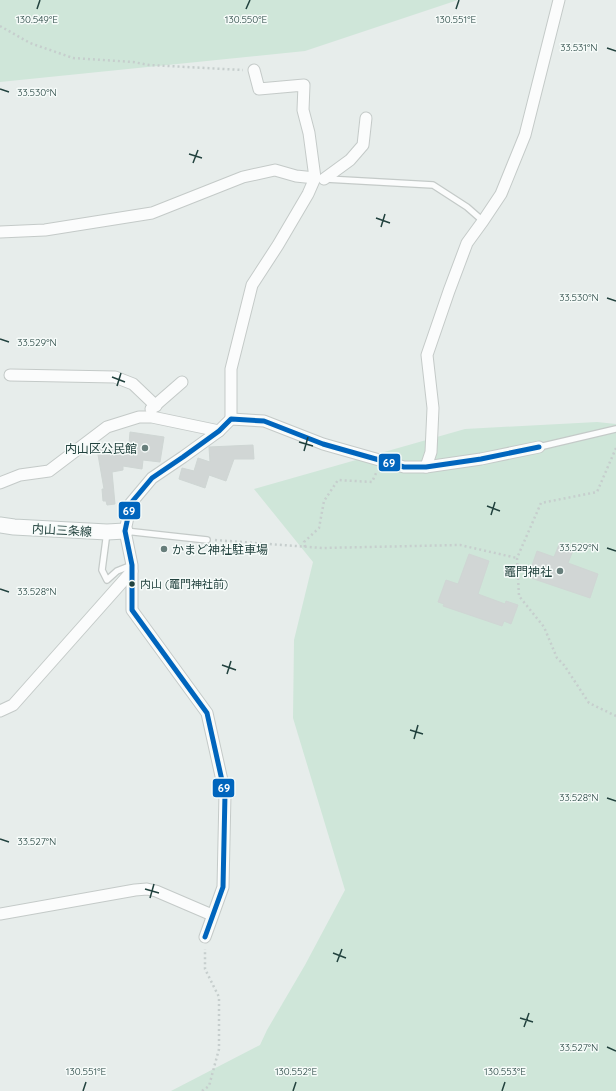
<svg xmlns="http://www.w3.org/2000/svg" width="616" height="1091" font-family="Quicksand,'Noto Sans JP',sans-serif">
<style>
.green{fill:#cfe6d9}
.building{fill:#d1d6d5;stroke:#cfd6d4}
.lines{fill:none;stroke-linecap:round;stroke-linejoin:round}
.lane-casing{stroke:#c4cac8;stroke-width:8}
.street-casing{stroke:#c4cac8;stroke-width:13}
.secondary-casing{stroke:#c2cac8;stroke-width:17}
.path{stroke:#c6cecd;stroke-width:2.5;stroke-dasharray:2 3;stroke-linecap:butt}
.lane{stroke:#fbfcfc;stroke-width:5.5}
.street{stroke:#fbfcfc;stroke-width:11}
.secondary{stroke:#fbfcfc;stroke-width:15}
.bus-1-casing{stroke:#f6fbf9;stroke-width:8}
.bus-1{stroke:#0065bd;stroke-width:5}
.ticks{fill:none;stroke:#22423e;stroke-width:1.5}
.poi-dot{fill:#677e7b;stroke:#f6fbf9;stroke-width:1.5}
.bus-dot{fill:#22423e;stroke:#f6fbf9;stroke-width:1.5}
.labels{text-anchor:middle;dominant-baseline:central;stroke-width:3;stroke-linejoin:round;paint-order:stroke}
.bus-label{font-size:11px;fill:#22423e;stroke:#f6fbf9;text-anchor:start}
.poi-label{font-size:12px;fill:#22423e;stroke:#f6fbf9;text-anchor:end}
.street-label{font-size:12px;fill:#22423e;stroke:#f6fbf9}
.ticks-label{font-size:10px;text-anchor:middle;fill:#22423e;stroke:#f6fbf9;stroke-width:3;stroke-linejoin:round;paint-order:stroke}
.line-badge{stroke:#f6fbf9;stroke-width:1.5}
.badge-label{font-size:11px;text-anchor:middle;font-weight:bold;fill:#fff}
</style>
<rect width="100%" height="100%" fill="#e7edeb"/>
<!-- green -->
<g class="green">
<path d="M0,0H458L305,51L0,82Z"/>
<path d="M597,422L616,424V1091H171L260,1045L267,1030L305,965L345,890L293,718L294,640L313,562L254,489L465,429Z"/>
</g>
<!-- building -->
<g class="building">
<path d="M130,432L164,437L160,462L143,460L142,469L123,466V470L112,472L115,504L107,505L106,501H103L102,489H104L97,449L129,444Z"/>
<path d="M253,445L254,459H234L226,481L209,475L205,488L179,479L182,468L194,471L198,458L210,462L209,447Z"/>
<path d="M560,542L574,548L568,563L598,574L590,598L528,577L537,551L554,557Z"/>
<path d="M469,554L489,561L478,594L505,604L506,601L518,605L511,624L504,621L502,626L443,606L444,604L438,602L446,580L458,584Z"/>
</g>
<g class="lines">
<defs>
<g id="lane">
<path d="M326,179L433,185L467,207L483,221"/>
<path d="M539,447L616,429"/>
<path d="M125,531L207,540"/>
<path d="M107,532L102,570L107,580L117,571L132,565"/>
</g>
<g id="street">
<path d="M324,179L350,160L363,145L366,118"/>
<path d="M0,232L45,230L152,213L243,177L275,170L296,176L315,178"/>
<path d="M10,375L115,377L133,384L156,406"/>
<path d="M151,409L182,382"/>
<path d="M231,419V369L252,285L278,245L308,194L315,178L309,133L303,110L304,85L259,89L254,70"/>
<path d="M426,467L431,452L433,408L427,355L449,291L467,243L483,221L501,194L525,135L559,0"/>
<path d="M0,483L20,475L49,471L107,427L139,417H152L219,431"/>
<path d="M0,711L13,705L132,571"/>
<path d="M0,914L135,890L147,889L156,891L212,915"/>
<path d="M205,937L223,887L225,794L207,713L132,610V565L125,531L131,503L152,478L183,457L219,431L231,419L264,421L323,444L404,467H426L481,459L539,447"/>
</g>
<path id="secondary" d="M0,525L14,527L107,532L125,531"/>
</defs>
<!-- lane casing -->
<use href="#lane" class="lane-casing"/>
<!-- street casing -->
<use href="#street" class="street-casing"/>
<!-- secondary casing -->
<use href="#secondary" class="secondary-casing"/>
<!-- path -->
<g class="path">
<path d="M0,26L30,43L73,58L133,62L149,65L243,70"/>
<path d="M616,448L597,492L541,503L517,558L519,596L544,627L557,658L564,665L589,703L616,716"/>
<path d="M215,540L322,548L460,545L517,558"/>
<path d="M305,547L304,542L319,528L324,501L338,480L372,482L377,471"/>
<path d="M202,1091L209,1086L219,1049V997L205,969V949"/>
</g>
<!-- lane -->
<use href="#lane" class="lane"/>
<!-- street -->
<use href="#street" class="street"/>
<!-- secondary -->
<use href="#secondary" class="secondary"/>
<defs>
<path id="bus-1" d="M205,937L223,887L225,794L207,713L132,610V565L125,531L131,503L152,478L183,457L219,431L231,419L264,421L323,444L404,467H426L481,459L539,447"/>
</defs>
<!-- bus-1 casing -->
<use href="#bus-1" class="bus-1-casing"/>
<!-- bus-1 -->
<use href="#bus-1" class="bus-1"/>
</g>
<!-- ticks -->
<path class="ticks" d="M37,9L40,0M246,9L250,0M456,9L459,0M607,48L616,51M0,89L9,92M189,154L202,158M193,163L198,150M376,218L390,223M381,227L385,214M607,298L616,301M0,339L9,342M112,377L125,382M117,386L121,373M299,442L313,446M304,451L308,437M487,506L500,511M491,515L495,502M607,548L616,551M0,589L9,592M222,665L236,670M227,674L231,661M410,730L423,734M414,739L418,725M607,798L616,801M0,839L9,842M145,889L159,893M150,898L154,884M333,953L346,958M337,962L342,949M520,1018L533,1022M524,1027L529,1013M607,1047L616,1051M83,1091L86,1082M293,1091L296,1082M502,1091L505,1082"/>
<!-- markers -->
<g class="poi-dot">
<circle cx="145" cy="448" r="4"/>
<circle cx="164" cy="549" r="4"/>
<circle cx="560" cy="571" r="4"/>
</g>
<circle class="bus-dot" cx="132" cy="584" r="3.5"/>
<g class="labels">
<!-- bus labels -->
<g class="bus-label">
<text x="140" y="584">内山 (竈門神社前)</text>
</g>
<!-- poi labels -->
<g class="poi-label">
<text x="137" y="448">内山区公民館</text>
<text x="172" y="549" text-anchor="start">かまど神社駐車場</text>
<text x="552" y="571">竈門神社</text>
</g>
<!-- street labels -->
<g class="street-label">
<text transform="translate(62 530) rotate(3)">内山三条線</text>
</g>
</g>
<g class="ticks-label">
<text x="246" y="23">130.550°E</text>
<text x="456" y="23">130.551°E</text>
<text x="37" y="23">130.549°E</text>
<text x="579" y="51">33.531°N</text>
<text x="37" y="96">33.530°N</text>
<text x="579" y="301">33.530°N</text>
<text x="37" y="346">33.529°N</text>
<text x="579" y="551">33.529°N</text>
<text x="37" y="595">33.528°N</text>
<text x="579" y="801">33.528°N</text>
<text x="37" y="845">33.527°N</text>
<text x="579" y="1051">33.527°N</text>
<text x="86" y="1075">130.551°E</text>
<text x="296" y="1075">130.552°E</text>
<text x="505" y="1075">130.553°E</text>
</g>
<g class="line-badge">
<rect x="378" y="453" width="23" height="19" rx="4" fill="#0065bd"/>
<rect x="118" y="501" width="23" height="19" rx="4" fill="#0065bd"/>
<rect x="212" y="778" width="23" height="20" rx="4" fill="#0065bd"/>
</g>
<g class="badge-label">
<text x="389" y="467">69</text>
<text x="129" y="515">69</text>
<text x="224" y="792">69</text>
</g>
</svg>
